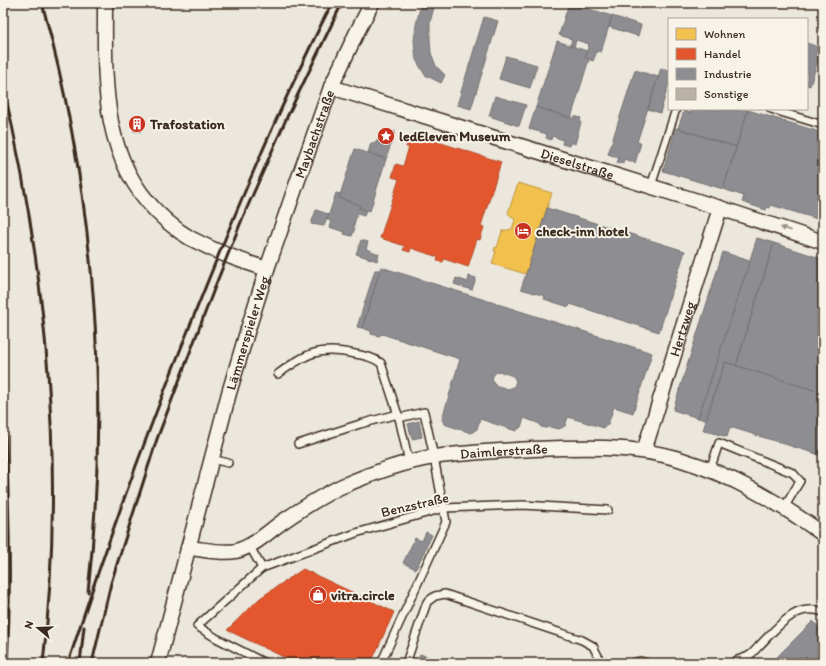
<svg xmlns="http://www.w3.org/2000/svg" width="826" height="666" font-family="Itim,sans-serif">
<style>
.homes{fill:#f2c14e;stroke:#bb9440}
.shops{fill:#e4572e;stroke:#b14a29}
.industry{fill:#8d8d92;stroke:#746f6f;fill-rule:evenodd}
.building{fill:#bab2a7;stroke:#3b2a1e}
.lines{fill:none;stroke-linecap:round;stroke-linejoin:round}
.lane-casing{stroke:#3b2a1e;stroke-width:10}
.street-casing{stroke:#3b2a1e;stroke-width:17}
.lane{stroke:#f7f3e8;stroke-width:7}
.street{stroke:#f7f3e8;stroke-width:14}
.rail{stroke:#3b2a1e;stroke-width:3}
.oneway{fill:#998e83}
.labels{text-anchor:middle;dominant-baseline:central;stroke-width:4;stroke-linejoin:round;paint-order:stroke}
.poi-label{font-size:14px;font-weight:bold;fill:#3b2a1e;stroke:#f7f3e8;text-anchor:start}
.street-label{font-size:14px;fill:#3b2a1e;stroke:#f7f3e8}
</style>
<rect width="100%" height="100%" fill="#ece7dc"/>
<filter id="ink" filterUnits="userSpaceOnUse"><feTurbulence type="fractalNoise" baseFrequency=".025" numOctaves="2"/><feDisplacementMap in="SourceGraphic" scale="8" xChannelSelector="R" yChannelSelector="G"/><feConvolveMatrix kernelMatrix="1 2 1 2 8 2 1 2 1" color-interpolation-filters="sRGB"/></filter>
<g filter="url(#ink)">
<!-- homes -->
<path class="homes" d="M518,183L552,193L526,274L492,264L496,251H494L495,247L497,248L502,231L512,229L515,220L508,213Z"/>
<!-- shops -->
<g class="shops">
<path d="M413,134L501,162L481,226L484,227L480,240L477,239L468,267L444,259L443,262L437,261L438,257L411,248L410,252L403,250L405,246L380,238L399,179L392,177L396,164L403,166L409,147H406L408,139L411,140Z"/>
<path d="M303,569L394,612L371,663H296L227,630L260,598Z"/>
</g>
<!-- industry -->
<g class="industry">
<path d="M421,3H435L430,23V39L431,53L436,66L445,75L441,83L425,75L416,60L414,41L416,25Z"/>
<path d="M569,3L612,16L601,52L597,51L593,61L585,58L589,44L576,40L574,47L570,46L572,39L559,35Z"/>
<path d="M769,3H783L782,7Z"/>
<path d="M612,16L641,25L638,36L609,27Z"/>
<path d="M484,17L498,21L471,109L457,105Z"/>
<path d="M557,41L587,51L585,58L589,59L571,118L536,107Z"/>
<path d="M807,43L818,47L815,56L819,57L810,86L807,85Z"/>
<path d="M822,47H823V58L819,57Z"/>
<path d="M506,56L537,65L530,88L499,79Z"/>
<path d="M661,68L669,70V83L660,113L648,109Z"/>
<path d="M635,70L658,77L637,142L641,143L635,163L624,159L623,164L617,162L619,158L608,154Z"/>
<path d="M495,96L526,105L519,126L489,116Z"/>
<path d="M536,107L574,119V116L581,118L580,121L581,122L575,144L571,142L569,146L562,144L563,140L552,136L551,140L546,138L547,134L529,129Z"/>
<path d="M692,109L748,110L736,147L678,128L684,111L691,113Z"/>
<path d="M748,110L823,133V214L821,220L771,205L770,208L767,207L766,210L742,202L744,196L723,189Z"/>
<path d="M676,128L736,147L723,189L663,171Z"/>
<path d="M395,131L386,159L368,153L371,143H373Z"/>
<path d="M355,149L386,159L370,211L359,208L360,205L339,198Z"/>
<path d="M336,193L341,194L339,198L360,205L359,208L366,210L364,216L357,214L353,228H355L352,236L344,234L345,232L329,227L331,221L327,220Z"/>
<path d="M547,208L685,251L659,332L570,304L569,307L544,299L545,296L521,289Z"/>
<path d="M316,210L328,214L324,226L311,224Z"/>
<path d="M823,214V228L820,227Z"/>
<path d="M757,238L774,243L736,366L725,362L705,420L698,418Z"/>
<path d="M361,240L368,242L366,249L379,254L377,261L356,254Z"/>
<path d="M774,243L823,259V393L736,366Z"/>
<path d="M723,252L750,261L698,418L673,410Z"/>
<path d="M381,267L652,353L633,413L614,407L608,424L604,428L568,417L565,426L559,429L549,427L546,428L541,427L540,424L524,418L521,427L516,431L480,419L477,429L471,433L444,424L442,419L460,359L382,334L379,336L371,334V331L362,328ZM499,371L513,376L516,381L514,387L508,389L495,385L492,379L494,374Z"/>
<path d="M375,270H380L362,328L357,327Z"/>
<path d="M469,276L476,278L472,290L454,284L456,278L468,282Z"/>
<path d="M725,362L823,393V456L730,427L727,437L703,430Z"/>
<path d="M419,421L422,437L412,439L408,424Z"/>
<path d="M426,532L432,535L416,569L403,563L415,538L422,541Z"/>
<path d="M813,621L823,632V663H771Z"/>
<path d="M420,654L446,663H417Z"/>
</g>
<!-- building -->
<path class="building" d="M133,117H140L141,131H134Z"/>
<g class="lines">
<defs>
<g id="lane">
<path d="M771,109L823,125"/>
<path d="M651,186L676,109"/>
<path d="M278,374C307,353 319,346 355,354C366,356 372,357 381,363L399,418"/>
<path d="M298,444L360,424L398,414"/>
<path d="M212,459L228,463"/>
<path d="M710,470L719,443L793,473L800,481L784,508"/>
<path d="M249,545L262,568L356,533L444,508L523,505L608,510"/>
<path d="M262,568L197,626L216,638L265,663"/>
<path d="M381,663L446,522L434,457L424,412L399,418L409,462"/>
<path d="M406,663L427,602L435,596L445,594L582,640L593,646L598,656L596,663"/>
<path d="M632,663L640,661L648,663"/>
<path d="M733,663C738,658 745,659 750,655C753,653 756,649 759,646C777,628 795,602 823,612"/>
</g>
<g id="street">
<path d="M105,3C105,78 100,155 157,212C170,225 185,237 202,244C223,255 245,262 267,269"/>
<path id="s1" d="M331,87L720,208L823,242"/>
<path id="s2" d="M644,451L720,208"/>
<path id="s3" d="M188,548C203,549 221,554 236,551C253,547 268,532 282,522C301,509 320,497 340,487C370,474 402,462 434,457C467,452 500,451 533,449C581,447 632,445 679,459C732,475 778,502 823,534"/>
<path id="s4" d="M158,663L229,393L248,329L267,269L299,177L331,87L356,34L372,3"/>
</g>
</defs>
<!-- lane casing -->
<use href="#lane" class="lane-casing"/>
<!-- street casing -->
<use href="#street" class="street-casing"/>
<!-- lane -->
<use href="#lane" class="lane"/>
<!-- street -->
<use href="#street" class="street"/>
<!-- rail -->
<g class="rail">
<path d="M42,3C95,194 110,395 88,592"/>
<path d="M3,85C47,273 65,470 43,663"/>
<path d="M3,395C9,484 12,574 7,663"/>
<path d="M68,663C105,548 146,435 191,323C234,215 279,107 332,3"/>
<path d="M80,663L84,627"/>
<path d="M92,663L111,583L157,439L216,284L243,217L287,117L342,3"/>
</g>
</g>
<!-- one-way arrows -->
<defs><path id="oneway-solid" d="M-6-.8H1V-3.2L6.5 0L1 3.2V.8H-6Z"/></defs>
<use class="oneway" href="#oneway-solid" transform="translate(786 229) rotate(-162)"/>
</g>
<!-- icons -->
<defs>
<symbol id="building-disc" viewBox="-11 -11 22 22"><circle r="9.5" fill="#c8321e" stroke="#f7f3e8"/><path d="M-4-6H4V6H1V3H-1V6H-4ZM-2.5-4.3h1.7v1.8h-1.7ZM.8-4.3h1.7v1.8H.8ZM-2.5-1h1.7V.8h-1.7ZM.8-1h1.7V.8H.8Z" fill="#fff"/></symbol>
<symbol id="sight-disc" viewBox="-11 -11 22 22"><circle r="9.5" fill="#c8321e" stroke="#f7f3e8"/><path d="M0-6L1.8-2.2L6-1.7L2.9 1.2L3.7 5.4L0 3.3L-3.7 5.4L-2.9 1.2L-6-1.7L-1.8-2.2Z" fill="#fff"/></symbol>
<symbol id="hotel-disc" viewBox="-11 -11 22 22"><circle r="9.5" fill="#c8321e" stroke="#f7f3e8"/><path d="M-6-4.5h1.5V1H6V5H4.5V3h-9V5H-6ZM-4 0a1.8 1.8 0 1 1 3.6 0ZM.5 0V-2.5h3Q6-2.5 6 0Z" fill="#fff"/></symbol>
<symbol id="shop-disc" viewBox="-11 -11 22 22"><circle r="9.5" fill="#c8321e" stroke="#f7f3e8"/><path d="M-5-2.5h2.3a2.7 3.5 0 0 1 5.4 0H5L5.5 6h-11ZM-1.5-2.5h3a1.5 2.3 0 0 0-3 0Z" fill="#fff"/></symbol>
</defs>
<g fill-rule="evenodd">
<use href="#building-disc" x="127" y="114" width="20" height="20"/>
<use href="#sight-disc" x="376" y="126" width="20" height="20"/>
<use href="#hotel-disc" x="513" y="221" width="20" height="20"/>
<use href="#shop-disc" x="308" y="585" width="20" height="20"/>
</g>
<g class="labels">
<!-- poi labels -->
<g class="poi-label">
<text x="150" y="124">Trafostation</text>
<text x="399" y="136">ledEleven Museum</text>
<text x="536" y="231">check-inn hotel</text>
<text x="331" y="595">vitra.circle</text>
</g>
<!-- street labels -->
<g class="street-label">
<text stroke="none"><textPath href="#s4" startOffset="552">Maybachstraße</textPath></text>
<text stroke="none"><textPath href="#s1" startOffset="258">Dieselstraße</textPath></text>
<text stroke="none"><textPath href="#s2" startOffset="128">Hertzweg</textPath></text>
<text stroke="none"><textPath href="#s4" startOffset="342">Lämmerspieler Weg</textPath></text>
<text stroke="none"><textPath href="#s3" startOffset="340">Daimlerstraße</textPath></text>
<text transform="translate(415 505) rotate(-13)">Benzstraße</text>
</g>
</g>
<!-- margin -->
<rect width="826" height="666" fill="none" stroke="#f7f3e8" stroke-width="16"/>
<rect x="8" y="8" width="810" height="650" fill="none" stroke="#3b2a1e" stroke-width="1.5" filter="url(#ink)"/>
<!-- legend -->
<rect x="668" y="18" width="140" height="92" fill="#f7f3e8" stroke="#aca397"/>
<rect x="676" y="28" width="20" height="12" fill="#f2c14e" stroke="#aca397"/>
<text x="704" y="38" font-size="12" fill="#3b2a1e">Wohnen</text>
<rect x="676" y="48" width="20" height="12" fill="#e4572e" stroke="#aca397"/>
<text x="704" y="58" font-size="12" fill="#3b2a1e">Handel</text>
<rect x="676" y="68" width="20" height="12" fill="#8d8d92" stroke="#aca397"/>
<text x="704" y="78" font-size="12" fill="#3b2a1e">Industrie</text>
<rect x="676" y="88" width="20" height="12" fill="#bab2a7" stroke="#aca397"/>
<text x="704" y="98" font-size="12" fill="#3b2a1e">Sonstige</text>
<!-- north arrow -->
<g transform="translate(38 628) rotate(289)" stroke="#f7f3e8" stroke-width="3" paint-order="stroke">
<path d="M0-3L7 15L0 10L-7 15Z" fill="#3b2a1e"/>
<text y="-6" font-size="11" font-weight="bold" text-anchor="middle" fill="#3b2a1e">N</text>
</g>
</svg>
